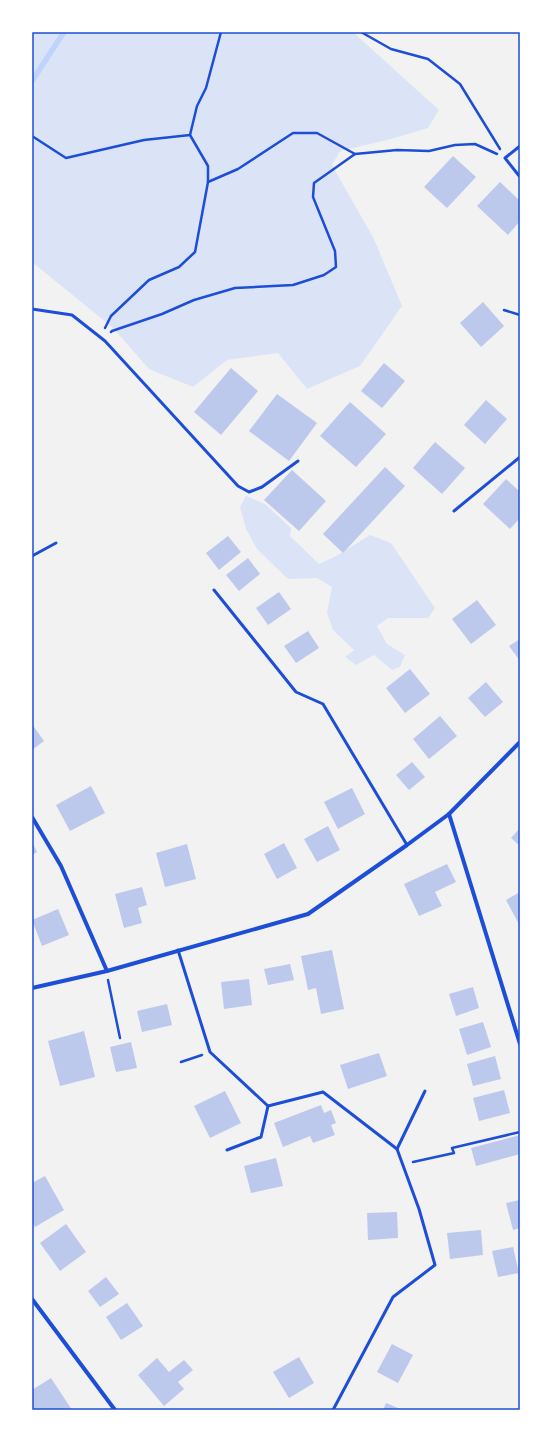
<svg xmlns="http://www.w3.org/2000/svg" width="552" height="1442" font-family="Roboto,sans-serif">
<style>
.green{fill:#dbe4f7}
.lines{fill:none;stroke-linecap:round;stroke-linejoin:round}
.stream{stroke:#bfd3fe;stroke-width:5.5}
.building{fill:#bdc9ec}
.path{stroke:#1d4ed8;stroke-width:2.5}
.service{stroke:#1d4ed8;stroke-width:3}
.minor{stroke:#1d4ed8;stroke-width:4}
.neatline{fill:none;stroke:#1d4ed8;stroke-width:1.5}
</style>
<rect width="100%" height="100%" fill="#f2f2f2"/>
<!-- green -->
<g class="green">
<path d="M32,32H353L439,110L428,128L391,139L340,151L332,165L374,239L402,306L360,366L307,389L278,353L227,360L193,387L149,369L113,328L32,262Z"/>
<path d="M246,496L265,504L291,528L290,536L319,564L338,555L370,535L391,543L435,608L428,618H388L377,626L387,644L405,655L400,667L392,670L374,655L356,665L345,657L354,650L333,630L327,613L332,587L317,578L288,579L257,549L246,529L240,507Z"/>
</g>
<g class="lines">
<!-- stream -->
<path class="stream" d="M32,81L64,32"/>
</g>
<!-- building -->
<g class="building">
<path d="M453,156L476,177L447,208L424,187Z"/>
<path d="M500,182L520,201V221L508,235L477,206Z"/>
<path d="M483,302L504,326L481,347L460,323Z"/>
<path d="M384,363L405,381L382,408L361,391Z"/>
<path d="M231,368L258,391L221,435L194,412Z"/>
<path d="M277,394L317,423L289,461L249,431Z"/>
<path d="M486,400L507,419L485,444L464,425Z"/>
<path d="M350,402L386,434L356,467L320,436Z"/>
<path d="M435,442L465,468L442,494L413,468Z"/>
<path d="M385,467L405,486L343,553L323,534Z"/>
<path d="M292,470L326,501L299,531L264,500Z"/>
<path d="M506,479L520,492V518L510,529L483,504Z"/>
<path d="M228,536L241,552L219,570L206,553Z"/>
<path d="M248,558L260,574L239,591L226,575Z"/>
<path d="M279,592L291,609L268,625L256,608Z"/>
<path d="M477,600L496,625L471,644L452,619Z"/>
<path d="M308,631L319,648L296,663L284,646Z"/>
<path d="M520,639V661L509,646Z"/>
<path d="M410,669L430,694L405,713L386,688Z"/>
<path d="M486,682L503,702L485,717L468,698Z"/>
<path d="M440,716L457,736L429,759L413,739Z"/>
<path d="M32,724L44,741L32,750Z"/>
<path d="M412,762L425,777L409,790L396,775Z"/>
<path d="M91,786L105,813L70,831L56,805Z"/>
<path d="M352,788L365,814L338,829L324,802Z"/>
<path d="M328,826L340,850L317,862L304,839Z"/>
<path d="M520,828V846L511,838Z"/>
<path d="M32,842L37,852L32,855Z"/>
<path d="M284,843L297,868L277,879L264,854Z"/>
<path d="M187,844L196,879L165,887L156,853Z"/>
<path d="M447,864L456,882L435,892L442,906L419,916L404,884Z"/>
<path d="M142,887L147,905L138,908L142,923L124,928L115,894Z"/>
<path d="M520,892V926L506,900Z"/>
<path d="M58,909L69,935L42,946L32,920Z"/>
<path d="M332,950L344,1009L321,1014L316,988L308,990L301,956Z"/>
<path d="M290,964L294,980L268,985L264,969Z"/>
<path d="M249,979L252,1005L224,1009L221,982Z"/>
<path d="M473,987L479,1008L456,1016L449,994Z"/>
<path d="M167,1004L172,1025L142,1032L137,1011Z"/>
<path d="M483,1022L491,1047L467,1055L459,1029Z"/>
<path d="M84,1031L95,1077L60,1086L48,1041Z"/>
<path d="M131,1042L137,1068L116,1072L110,1047Z"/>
<path d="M379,1053L387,1076L348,1089L340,1065Z"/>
<path d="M495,1056L501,1079L473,1086L467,1064Z"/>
<path d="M504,1090L510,1113L479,1121L473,1098Z"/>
<path d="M225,1091L241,1123L210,1138L194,1106Z"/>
<path d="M321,1105L324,1113L331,1110L336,1123L331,1125L335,1135L313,1143L310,1136L283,1147L274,1123Z"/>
<path d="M520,1135V1154L476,1166L471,1148Z"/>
<path d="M276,1158L283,1186L251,1193L244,1166Z"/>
<path d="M45,1176L64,1210L35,1227L32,1221V1183Z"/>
<path d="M520,1200V1228L513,1230L506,1203Z"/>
<path d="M397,1212L398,1238L368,1240L367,1213Z"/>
<path d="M66,1224L86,1252L60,1271L40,1243Z"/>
<path d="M481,1230L483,1255L450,1259L447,1233Z"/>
<path d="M513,1247L519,1273L498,1277L492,1251Z"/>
<path d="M106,1277L119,1294L100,1307L88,1291Z"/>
<path d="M127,1303L143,1326L121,1340L106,1317Z"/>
<path d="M392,1344L413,1355L398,1383L377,1372Z"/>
<path d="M299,1357L314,1383L289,1398L273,1372Z"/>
<path d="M157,1358L169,1372L184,1360L193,1370L178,1382L184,1389L164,1406L138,1375Z"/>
<path d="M51,1378L72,1410H32V1390Z"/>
<path d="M386,1403L403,1410H383Z"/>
</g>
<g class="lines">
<!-- path -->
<g class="path">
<path d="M361,32L391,49L428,59L460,84L500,149"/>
<path d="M32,136L66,158L144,140L190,135"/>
<path d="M208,182L238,169L293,133H317L355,154"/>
<path d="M504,310L520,315"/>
<path d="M105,328L111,316L149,280L179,267L195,252L208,182V166L190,135L197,106L206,88L221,32"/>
<path d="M111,332L112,331L162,314L194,300L235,288L293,285L324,275L336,267L335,251L313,197L314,183L355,154L397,150L429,151L455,145L475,144L497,154"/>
<path d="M108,980L120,1038"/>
<path d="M181,1062L202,1055"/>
<path d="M413,1162L454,1153L452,1148L520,1132"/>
</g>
<!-- service -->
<g class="service">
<path d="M520,146L505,158L520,177"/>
<path d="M32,309L72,315L105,341L238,486L249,492L262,487L298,461"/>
<path d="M454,511L520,457"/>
<path d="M32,556L56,543"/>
<path d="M214,590L296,692L323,704L407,845"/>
<path d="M178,950L210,1052L268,1106L323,1092L397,1149L419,1209L435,1265L393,1297L333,1410"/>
<path d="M397,1149L425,1091"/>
<path d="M227,1150L261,1137L268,1106"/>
</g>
<!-- minor -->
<g class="minor">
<path d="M449,814L520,1044"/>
<path d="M32,817L61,866L107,971"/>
<path d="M32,988L107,971L308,914L407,845L449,814L520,742"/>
<path d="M32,1299L115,1410"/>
</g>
</g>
<!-- border -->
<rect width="552" height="1442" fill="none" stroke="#ffffff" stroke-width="66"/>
<rect x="33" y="33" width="486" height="1376" class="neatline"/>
</svg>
